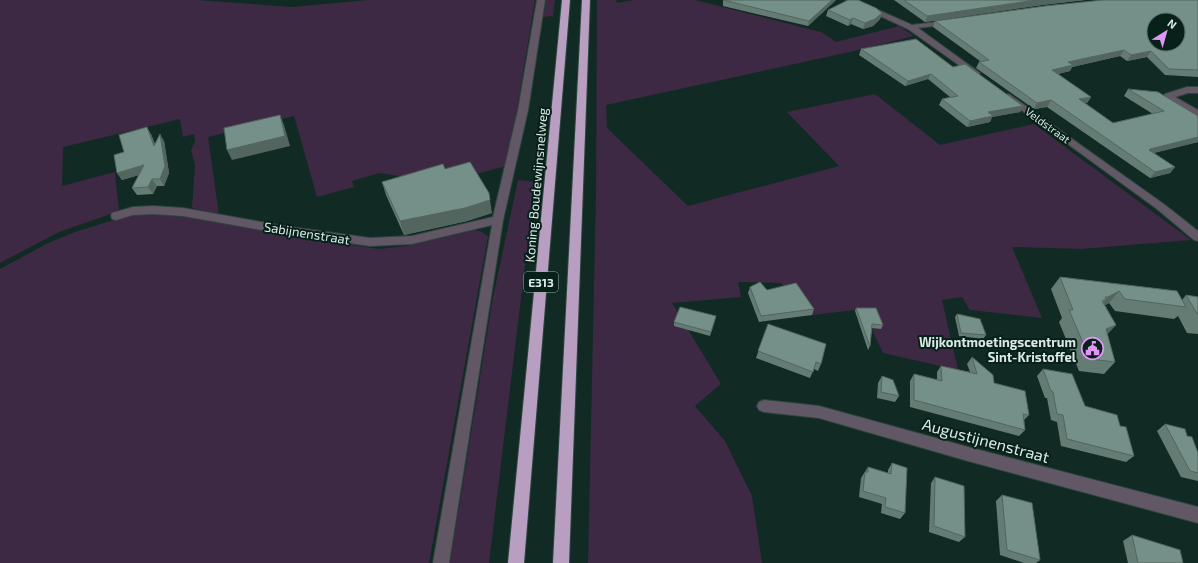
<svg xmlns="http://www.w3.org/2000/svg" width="1198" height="563" font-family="'Exo 2',sans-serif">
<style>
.green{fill:#3d2943}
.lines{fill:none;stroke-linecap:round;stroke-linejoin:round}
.street-casing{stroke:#2d453f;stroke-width:2}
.highway-casing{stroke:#2d453f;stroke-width:2}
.street{fill:#625865;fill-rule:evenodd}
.highway{fill:#b89ec0;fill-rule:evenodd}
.wall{fill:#657c75}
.shaded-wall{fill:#52655f}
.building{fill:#759088;stroke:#52655f;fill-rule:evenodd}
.labels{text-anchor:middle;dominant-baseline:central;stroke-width:4;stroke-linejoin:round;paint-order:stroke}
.far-street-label{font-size:11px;fill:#dae9e4;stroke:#07201a}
.shield{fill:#07201a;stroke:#9bada7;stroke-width:1}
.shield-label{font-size:12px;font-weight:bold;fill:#dae9e4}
.street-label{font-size:13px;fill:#dae9e4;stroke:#07201a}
.poi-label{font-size:13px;font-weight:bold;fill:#dae9e4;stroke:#07201a;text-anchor:end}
.near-street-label{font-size:16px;fill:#dae9e4;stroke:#07201a}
</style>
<rect width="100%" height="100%" fill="#112a24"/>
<!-- green -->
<g class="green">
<path d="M0,0H197L293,7L368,0H535L509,158L506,166L476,174L406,177L379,173L352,181L354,187L317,197L294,116L208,137L219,215L192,208L195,164L191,151L195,141L194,134L183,137L180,119L63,147L62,186L115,172L119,211L59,232L0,263Z"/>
<path d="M546,0H555L553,16L543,17Z"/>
<path d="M597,0H616L617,3L633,0H695L821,32L836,42L899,26L914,36L850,52L606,105L607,128L688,206L839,166L787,112L875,94L940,145L1034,124L1191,240L1081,249L1012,247L1042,318L970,310L962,297L942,300L958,370L883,353L862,309L806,316L781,283L738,282L741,297L672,303L721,384L695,406L725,441L752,496L762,563H588L596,194Z"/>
<path d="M518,180L535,182L489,563H450L493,297Z"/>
<path d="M142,214H177L286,235L379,249L406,246L474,230L482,232L488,236L429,563H0V269L48,243L75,232L130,215Z"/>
</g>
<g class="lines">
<defs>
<g id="street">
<path d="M537,0H545L528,110L503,220L449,563H433L492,225L412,244L370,246L284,234L183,216L153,214L133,215L116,220L112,219L111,216L112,213L133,207L153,206L183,208L284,226L370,238L412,236L493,217L518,110Z"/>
<path d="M846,0H856L912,25L953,20L954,22L950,24L918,28L980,73L976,76L973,75L908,29Z"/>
<path d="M1198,87V93H1188L1175,97L1198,110V117L1164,96L1165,94L1187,87Z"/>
<path d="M1009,94L1165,205L1198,231V241L1194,240L1157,209L1006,99L1005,97L1006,95Z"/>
<path d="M764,400L819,406L968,447L1198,507V523L968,461L819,418L764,412L759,410L757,406L759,402Z"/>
</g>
<g id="highway">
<path d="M562,0H570L524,563H508Z"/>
<path d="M582,0H590L569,563H553Z"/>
</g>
</defs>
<!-- street casing -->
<use href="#street" class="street-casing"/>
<!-- highway casing -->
<use href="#highway" class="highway-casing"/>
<!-- street -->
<use href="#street" class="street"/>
<!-- highway -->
<use href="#highway" class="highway"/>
</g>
<!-- wall -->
<g class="wall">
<path d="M723,0H836L808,26L723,6Z"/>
<path d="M894,0H1085L1042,5L925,22Z"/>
<path d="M1198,0V77L1165,75L1147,57L1127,61L1120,56L1072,67L1070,71L1058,74L1091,97L1087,103H1085L1113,123L1153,114L1124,96L1128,89L1198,116V142L1154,153L1175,167L1170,173L1150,178L1047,107L1034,109L976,68L979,62L980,61L933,27L935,21Z"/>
<path d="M828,10L882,13L880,19L873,26L863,29L851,24L848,26L826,16Z"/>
<path d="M861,49L953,67L1023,106L1020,112L992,117L990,122L967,127L939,105L942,99L950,97L928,79L905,86L859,55Z"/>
<path d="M151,134L155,144L164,141L169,173L164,186H157L153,194L137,195L132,188L139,175L122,180L117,173Z"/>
<path d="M445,169L492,213L467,221L404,235L386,195L382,182Z"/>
<path d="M1060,277L1182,300L1186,295L1198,297V334L1187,333L1178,316L1174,319L1115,311L1109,303L1105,305L1116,325L1107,334L1115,362L1104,374L1079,371L1059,322L1062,318L1051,289Z"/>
<path d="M750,287L767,290L814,309L812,315L759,322L748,293Z"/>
<path d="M856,308L883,325L881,329L872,328L870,346L868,350L855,311Z"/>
<path d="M957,314L986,335L983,339L959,336L955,317Z"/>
<path d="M715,320L710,336L674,326V322Z"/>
<path d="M768,324L821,364L818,371L814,369L810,378L756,358Z"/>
<path d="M972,357L994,383L1029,415L1024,420L1025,430L1019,436L910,407V381L914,374L937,380V372L941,366L970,372L967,364Z"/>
<path d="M1043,369L1085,406L1120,426L1134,456L1126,462L1061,446L1057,422L1051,420L1047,398H1045L1037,376Z"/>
<path d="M882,376L899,396L895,402L877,398L878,383Z"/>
<path d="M1165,424L1187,436L1198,453V481L1181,477L1157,431Z"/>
<path d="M892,463L905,513L900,519L881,513L882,504L859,497L861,478L868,467L888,473V470Z"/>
<path d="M935,477L965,537L959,542L929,532L931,483Z"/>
<path d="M1002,495L1040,560L1036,563H1024L1000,555L996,501Z"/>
<path d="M1132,535L1183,563H1128L1123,541Z"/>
</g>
<!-- shaded-wall -->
<g class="shaded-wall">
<path d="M832,0H836L808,26L809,21Z"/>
<path d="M1036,0H1085L1042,5L925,22L927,16Z"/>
<path d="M882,13L880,19L873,26L863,29L865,23Z"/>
<path d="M853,18L851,24L848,26L850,20Z"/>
<path d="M1124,50L1120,56L1072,67L1070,71L1048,76L1052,70L1068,62Z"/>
<path d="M1151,51L1147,57L1127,61L1131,55Z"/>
<path d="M931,74L928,79L905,86L908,81Z"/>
<path d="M1091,97L1087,103L1075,106L1079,99Z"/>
<path d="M1051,100L1047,107L1034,109L1037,103Z"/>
<path d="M1023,106L1020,112L992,117L990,122L967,127L970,121L988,112Z"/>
<path d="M280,115L284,125L290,146L232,160L227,150Z"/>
<path d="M147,127L151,134L158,153L154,146Z"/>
<path d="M160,134L164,141L169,173L164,186L160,179Z"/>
<path d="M1198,137V142L1145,155L1150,149Z"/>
<path d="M144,165L149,172L122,180L117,173Z"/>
<path d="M1175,167L1170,173L1150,178L1155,172Z"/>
<path d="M152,179L157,186L153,194L148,187Z"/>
<path d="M489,193L492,213L467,221L404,235L400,221Z"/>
<path d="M1119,291L1109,303L1098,309L1108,297Z"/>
<path d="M1116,325L1105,337L1106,329Z"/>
</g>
<!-- building -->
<g class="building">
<path d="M723,0H832L809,21Z"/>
<path d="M848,0H858L876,8L882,13L875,19L865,23L853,18L850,20L828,10Z"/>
<path d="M904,0H1036L927,16Z"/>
<path d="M1103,0H1198V70L1169,69L1151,51L1131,55L1124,50L1068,62L1073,65L1052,70L1091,97L1079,99L1113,123L1164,111L1128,89L1158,92L1198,116V137L1150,149L1149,150L1175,167L1155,172L1051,100L1037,103L979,62L989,60L935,21L1045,6ZM1154,20H1178V44H1154Z"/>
<path d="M916,39L953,67L965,64L1023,106L988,112L993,116L970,121L942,99L958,96L931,74L908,81L861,49Z"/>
<path d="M280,115L285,136L227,150L224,128Z"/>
<path d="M147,127L154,146L160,134L165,166L160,179H152L148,187L132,188L144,165L117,173L114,155L124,152L119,135Z"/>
<path d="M470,162L489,193L490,200L465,208L400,221L382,182L443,164L445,169Z"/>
<path d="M1060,277L1177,291L1186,307L1125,299L1119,291L1108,297H1105L1106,299L1102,301L1116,325L1106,329L1115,362L1090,359L1069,310H1073Z"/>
<path d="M760,282L767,290L796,283L814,309L761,316L750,287Z"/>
<path d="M1186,295L1198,297V315Z"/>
<path d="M680,307L716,316L711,332L674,322Z"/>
<path d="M856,308H876L883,325L872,324L870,346Z"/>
<path d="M957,314L980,319L986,335L961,333Z"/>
<path d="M768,324L826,344L821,364L816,362L813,372L758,351Z"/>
<path d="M972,357L993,375L994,383L1025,391L1029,415L1023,414L1025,430L914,400V374L942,381L941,366L977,374Z"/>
<path d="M1043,369L1072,374L1085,406L1117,415L1120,426L1126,427L1134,456L1067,439L1063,415L1057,414L1053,392L1051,391Z"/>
<path d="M882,376L893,380L899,396L881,392Z"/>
<path d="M1165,424L1185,429L1187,436L1192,437L1198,453V473L1190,471Z"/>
<path d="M892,463L907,468L905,513L885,507L886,498L863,491L865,472H868V467L891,474Z"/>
<path d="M935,477L964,486L965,537L934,526Z"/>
<path d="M1002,495L1032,503L1040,560L1007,550Z"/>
<path d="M1132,535L1180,550L1183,563H1138Z"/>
</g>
<!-- icons -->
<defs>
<symbol id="civic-ring" viewBox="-11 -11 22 22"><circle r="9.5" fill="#07201a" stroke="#de98f3" stroke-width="1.5"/><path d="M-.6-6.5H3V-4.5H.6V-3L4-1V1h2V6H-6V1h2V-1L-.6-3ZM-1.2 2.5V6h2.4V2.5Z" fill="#de98f3"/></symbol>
</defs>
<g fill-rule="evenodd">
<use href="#civic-ring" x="1080" y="336" width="25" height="25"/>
</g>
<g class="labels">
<!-- far-street labels -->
<g class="far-street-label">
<text transform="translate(1048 125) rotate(36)">Veldstraat</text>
</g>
<!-- shield labels -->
<rect class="shield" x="524" y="272" width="34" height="20" rx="3"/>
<g class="shield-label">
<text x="541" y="282">E313</text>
</g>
<!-- street labels -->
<g class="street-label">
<text transform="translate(536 185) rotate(-85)">Koning Boudewijnsnelweg</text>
<text transform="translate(307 233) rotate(9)">Sabijnenstraat</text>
</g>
<!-- poi labels -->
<g class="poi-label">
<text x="1076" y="342">Wijkontmoetingscentrum<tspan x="1076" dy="15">Sint-Kristoffel</tspan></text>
</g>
<!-- near-street labels -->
<g class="near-street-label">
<text transform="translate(986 440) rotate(15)">Augustijnenstraat</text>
</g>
</g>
<!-- north arrow -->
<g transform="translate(1166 32) rotate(37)"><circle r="19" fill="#07201a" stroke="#5b706b"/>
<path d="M0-3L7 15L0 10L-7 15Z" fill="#de98f3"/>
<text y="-6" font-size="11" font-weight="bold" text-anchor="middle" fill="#dae9e4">N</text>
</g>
</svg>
